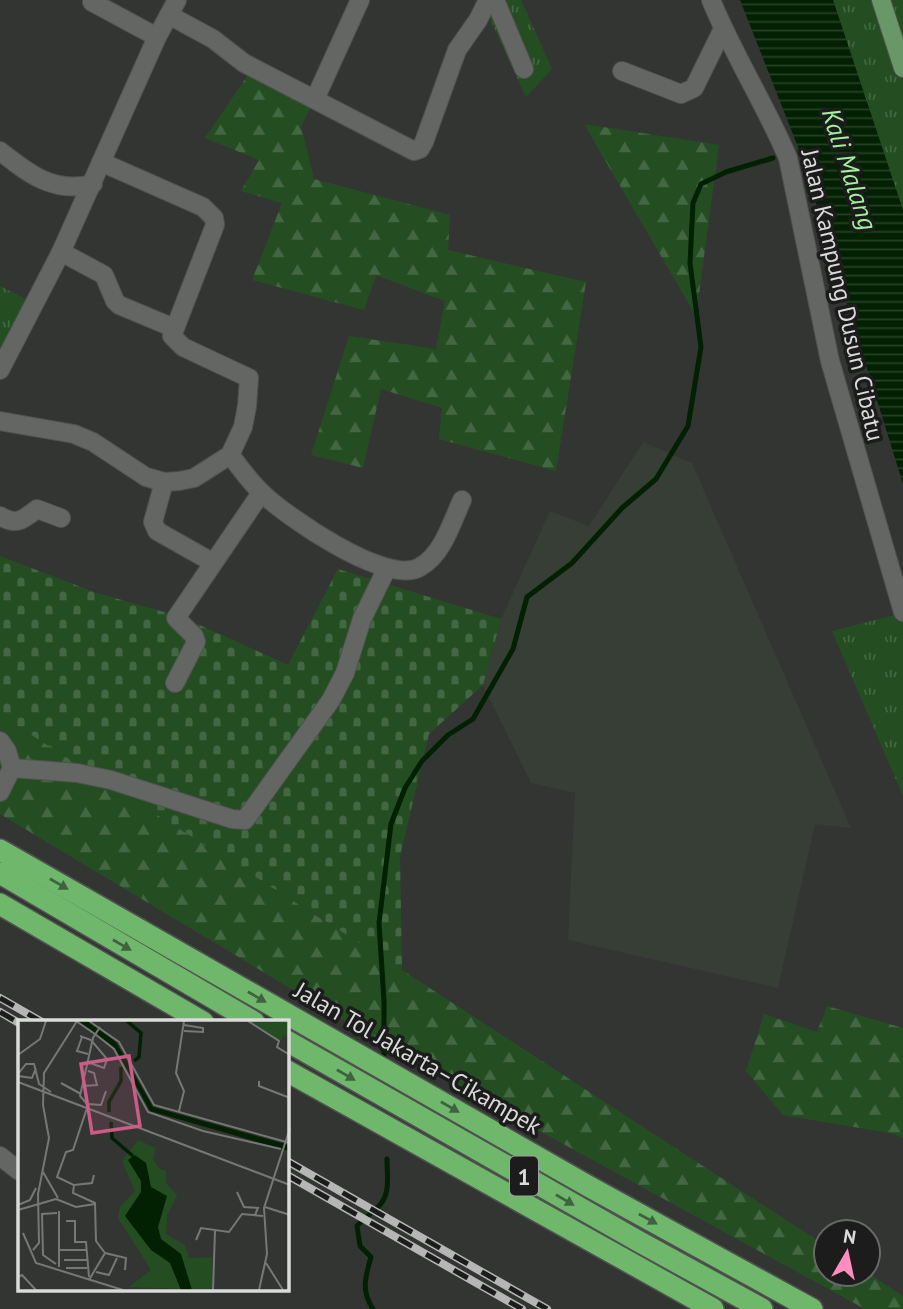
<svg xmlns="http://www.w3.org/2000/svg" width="903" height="1309" font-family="'PT Sans',sans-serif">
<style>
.built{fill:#373e36}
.grass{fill:url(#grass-tufts)}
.forest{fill:url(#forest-firs)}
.cemetery{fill:url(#cemetery-stones)}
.water{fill:url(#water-rules)}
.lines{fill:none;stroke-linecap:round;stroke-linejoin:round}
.stream{stroke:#022002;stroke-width:5}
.minor-casing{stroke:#505250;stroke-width:20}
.major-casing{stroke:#505250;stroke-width:20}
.highway-casing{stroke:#505250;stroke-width:24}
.minor{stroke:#636663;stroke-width:18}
.major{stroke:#6a9768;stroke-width:18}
.highway{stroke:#6eb76b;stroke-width:21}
.rail-casing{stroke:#b5b6b5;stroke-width:8}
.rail{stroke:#1b1c1b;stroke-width:5;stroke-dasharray:16;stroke-linecap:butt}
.oneway{fill:#40623f}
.labels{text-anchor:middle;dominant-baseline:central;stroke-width:7;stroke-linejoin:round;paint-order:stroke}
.shield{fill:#1b1c1b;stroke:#a1a2a1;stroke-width:2}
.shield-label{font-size:23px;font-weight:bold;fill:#dadbda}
.street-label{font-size:24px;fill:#dadbda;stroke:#1b1c1b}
.water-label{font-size:26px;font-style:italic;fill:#a0f29c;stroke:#1b1c1b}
.inset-river{fill:none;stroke:#022002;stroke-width:3.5}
.inset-road{fill:none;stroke:#767776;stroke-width:2}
.view{fill:#ca5c87;fill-opacity:0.15;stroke:#ca5c87;stroke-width:3.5}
.inset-edge{fill:none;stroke:#dadbda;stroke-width:3.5}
</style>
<defs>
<pattern id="grass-tufts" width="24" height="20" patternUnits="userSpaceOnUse" patternTransform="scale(1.75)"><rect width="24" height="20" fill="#244e22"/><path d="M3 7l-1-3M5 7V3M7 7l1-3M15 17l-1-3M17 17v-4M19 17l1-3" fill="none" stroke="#436742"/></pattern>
<pattern id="forest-firs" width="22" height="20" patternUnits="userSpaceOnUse" patternTransform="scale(1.75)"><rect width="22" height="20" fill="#244e22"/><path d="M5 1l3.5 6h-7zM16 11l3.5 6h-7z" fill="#436742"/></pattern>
<pattern id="cemetery-stones" width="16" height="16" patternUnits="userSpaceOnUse" patternTransform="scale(1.75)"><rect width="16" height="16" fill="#244e22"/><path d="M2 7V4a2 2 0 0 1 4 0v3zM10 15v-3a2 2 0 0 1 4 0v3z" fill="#436742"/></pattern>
<pattern id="water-rules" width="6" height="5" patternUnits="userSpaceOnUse" patternTransform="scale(1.75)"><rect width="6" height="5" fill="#022002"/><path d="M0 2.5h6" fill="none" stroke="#264026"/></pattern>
</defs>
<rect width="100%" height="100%" fill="#333533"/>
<!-- built -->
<path class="built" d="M643,442L692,463L851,828L815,824L778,988L568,940L575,793L531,783L483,685L501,619L550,511L589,526Z"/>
<!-- grass -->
<g class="grass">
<path d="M481,0H521L552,69L526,97Z"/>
<path d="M833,0H903V210Z"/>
<path d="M0,286L33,303L0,367Z"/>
<path d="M903,613V796L832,631Z"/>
</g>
<!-- forest -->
<g class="forest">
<path d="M254,66L318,92L301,127L314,179L450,215L448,250L586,282L556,471L439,439L442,408L381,389L363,468L311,455L349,336L436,349L445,301L376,275L364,310L252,280L282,203L241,191L259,160L205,138Z"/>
<path d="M584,124L719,145L696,316Z"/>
<path d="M0,715L402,970L826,1246V1274L868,1273L903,1296V1309H865L410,1060L0,814Z"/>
<path d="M827,1006L903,1028V1138L895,1134L783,1115L746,1071L764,1014L817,1032Z"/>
</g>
<!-- cemetery -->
<path class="cemetery" d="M0,556L97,593L182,617L288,665L338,569L501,619L483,685L429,734L400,856L402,970L0,715Z"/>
<!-- water -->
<path class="water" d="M740,0H833L903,210V484L800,152Z"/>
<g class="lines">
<!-- stream -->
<g class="stream">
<path d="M384,1061V1001L379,923L391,824L405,788L422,761L448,735L473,719L513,649L527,597L572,563L622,508L656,479L688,426L701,347L690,263L693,203L701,184L726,172L773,158"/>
<path d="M373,1309C361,1291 365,1278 371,1257L360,1246L357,1226C364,1218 371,1214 378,1207C391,1195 387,1176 387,1159"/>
</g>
<defs>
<g id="minor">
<path d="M495,0L524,69"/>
<path d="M711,0C733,54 765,104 788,158L830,361L903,612"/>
<path d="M92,2L157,37"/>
<path d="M169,15L213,39L244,63L414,151L420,149L424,142L457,50L478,20L488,0"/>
<path d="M622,71L681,94L694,88L723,29"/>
<path d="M315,99L360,0"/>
<path d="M0,151C29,174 54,194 93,184"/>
<path d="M61,252L104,275L115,301L119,305L174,328"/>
<path d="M0,370L61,252L157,37L177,0"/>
<path d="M0,421L74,434L93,442L146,477L164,482L179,481L194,478L230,455L243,427L247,406L249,378L183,347L172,336L215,225L214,218L203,207L101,162"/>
<path d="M230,455C240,467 249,481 261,492C285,516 388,587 420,567C443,554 452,522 462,500"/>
<path d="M164,482L153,522L157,531L212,562"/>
<path d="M0,516C16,526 23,520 37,509L61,518"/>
<path d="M175,683L196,642L194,636L176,618L261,493"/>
<path d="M0,741L7,751L12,768L0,792"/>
<path d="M12,768L77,773L111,780L232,819L245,820L331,700L345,673L362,619L387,568"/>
<path d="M0,1156L19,1171"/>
</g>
<path id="major" d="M881,0L903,68"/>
<g id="highway">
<path d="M0,850L588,1186L812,1309"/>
<path d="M0,873L254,1022"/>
<path d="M0,904L203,1022"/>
<path d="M287,1041L638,1241L762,1309"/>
<path d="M287,1071L713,1309"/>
</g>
</defs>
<!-- minor casing -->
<use href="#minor" class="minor-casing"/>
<!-- major casing -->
<use href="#major" class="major-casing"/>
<!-- highway casing -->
<use href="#highway" class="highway-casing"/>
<!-- minor -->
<use href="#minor" class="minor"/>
<!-- major -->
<use href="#major" class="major"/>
<!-- highway -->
<use href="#highway" class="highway"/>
<defs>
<g id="rail">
<path d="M0,998L42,1022"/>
<path d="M0,1012L19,1023"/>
<path d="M287,1161L547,1309"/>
<path d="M287,1175L522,1309"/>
</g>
</defs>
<!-- rail casing -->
<use href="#rail" class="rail-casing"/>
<!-- rail -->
<use href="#rail" class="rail"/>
</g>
<!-- one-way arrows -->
<defs><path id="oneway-solid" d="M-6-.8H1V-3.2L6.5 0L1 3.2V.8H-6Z" transform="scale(1.75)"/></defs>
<g class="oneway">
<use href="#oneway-solid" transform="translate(59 884) rotate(30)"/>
<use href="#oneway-solid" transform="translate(122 945) rotate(30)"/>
<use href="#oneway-solid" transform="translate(257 997) rotate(30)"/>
<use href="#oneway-solid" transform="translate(346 1075) rotate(30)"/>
<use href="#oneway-solid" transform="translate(450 1107) rotate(30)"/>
<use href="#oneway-solid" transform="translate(565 1200) rotate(30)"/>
<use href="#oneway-solid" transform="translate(648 1219) rotate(29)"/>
</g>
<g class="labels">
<!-- shield labels -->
<rect class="shield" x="510" y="1156.5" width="28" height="39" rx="5"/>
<g class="shield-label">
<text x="524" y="1176">1</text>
</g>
<!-- street labels -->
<g class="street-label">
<text transform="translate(843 295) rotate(77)">Jalan Kampung Dusun Cibatu</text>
<text transform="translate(418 1058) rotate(30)">Jalan Tol Jakarta–Cikampek</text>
</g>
<!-- water labels -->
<g class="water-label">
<text transform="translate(850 169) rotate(72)">Kali Malang</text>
</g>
</g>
<!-- overview -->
<g transform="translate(18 1020)">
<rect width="271" height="271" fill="#333533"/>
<path d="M233,1H271V18L266,15L262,21ZM120,120L138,128L135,138L140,148L148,151V163L159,175L149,196L148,214L167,225L171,238L194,237V270L111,267L133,250L100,198L102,187L117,171L104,141Z" fill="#244e22"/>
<path d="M60,1H69L98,22L135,87L271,125V131L132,91L97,28ZM117,135L128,143L133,167L149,176L140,207L143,219L163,234L174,270H163L152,243L133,230L107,196L123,172V161L110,140Z" fill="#022002"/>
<path class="inset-river" d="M109,1L123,13L121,37L116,41M91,92V82L103,61V47M93,102L94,118L115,136"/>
<path class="inset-road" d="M58,1L77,14M71,1L101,22L136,85L272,123M230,1L261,21L259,27L272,35M166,11L185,12V8L166,5M77,14L96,29L130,92L185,111L263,129M62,16L73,20L89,39L86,48L72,43M64,17L59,31L70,34M0,35L22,19L28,1M0,54L8,44H16L21,64L33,72M0,56L14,58L18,48M241,61V66L272,78M0,62L272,165M43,63L63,74M65,66L79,65L76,53L70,51M70,84L83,85L88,71M161,91L166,71L158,53L166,1M25,152L40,178M56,165L74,163L76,155M219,172L226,187L240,188L237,195M38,179L58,187L77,184M0,185L12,180L18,168M247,187L272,195M0,190L38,179M41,191V247M48,201H57V222H68L71,257M5,213L18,243L105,270M178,220L183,208L211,212L224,194L245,196M15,230L21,223L20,174L31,118L25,85L26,53L59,1M41,230H68M87,233L108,238L107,250M46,240H69M248,243L265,270M38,244L25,235L24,194L39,193M48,248H69M78,252L91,255L99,238M0,257L4,255L18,270M71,260L87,233L78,221L77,183L55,173L56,165L39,157L48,132L55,130L70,85L62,76L75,18L82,7M195,270L197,211M241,270L249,234L246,188L272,108"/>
<path class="view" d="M111,36L122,106L74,113L63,44Z"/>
<rect width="271" height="271" class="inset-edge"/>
</g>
<!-- north arrow -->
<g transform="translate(847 1253) rotate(9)"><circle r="33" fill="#1b1c1b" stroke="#676867" stroke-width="2"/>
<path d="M0-5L12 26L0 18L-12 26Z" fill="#fd8ebf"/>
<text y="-10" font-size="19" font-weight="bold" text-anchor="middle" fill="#dadbda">N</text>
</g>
</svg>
